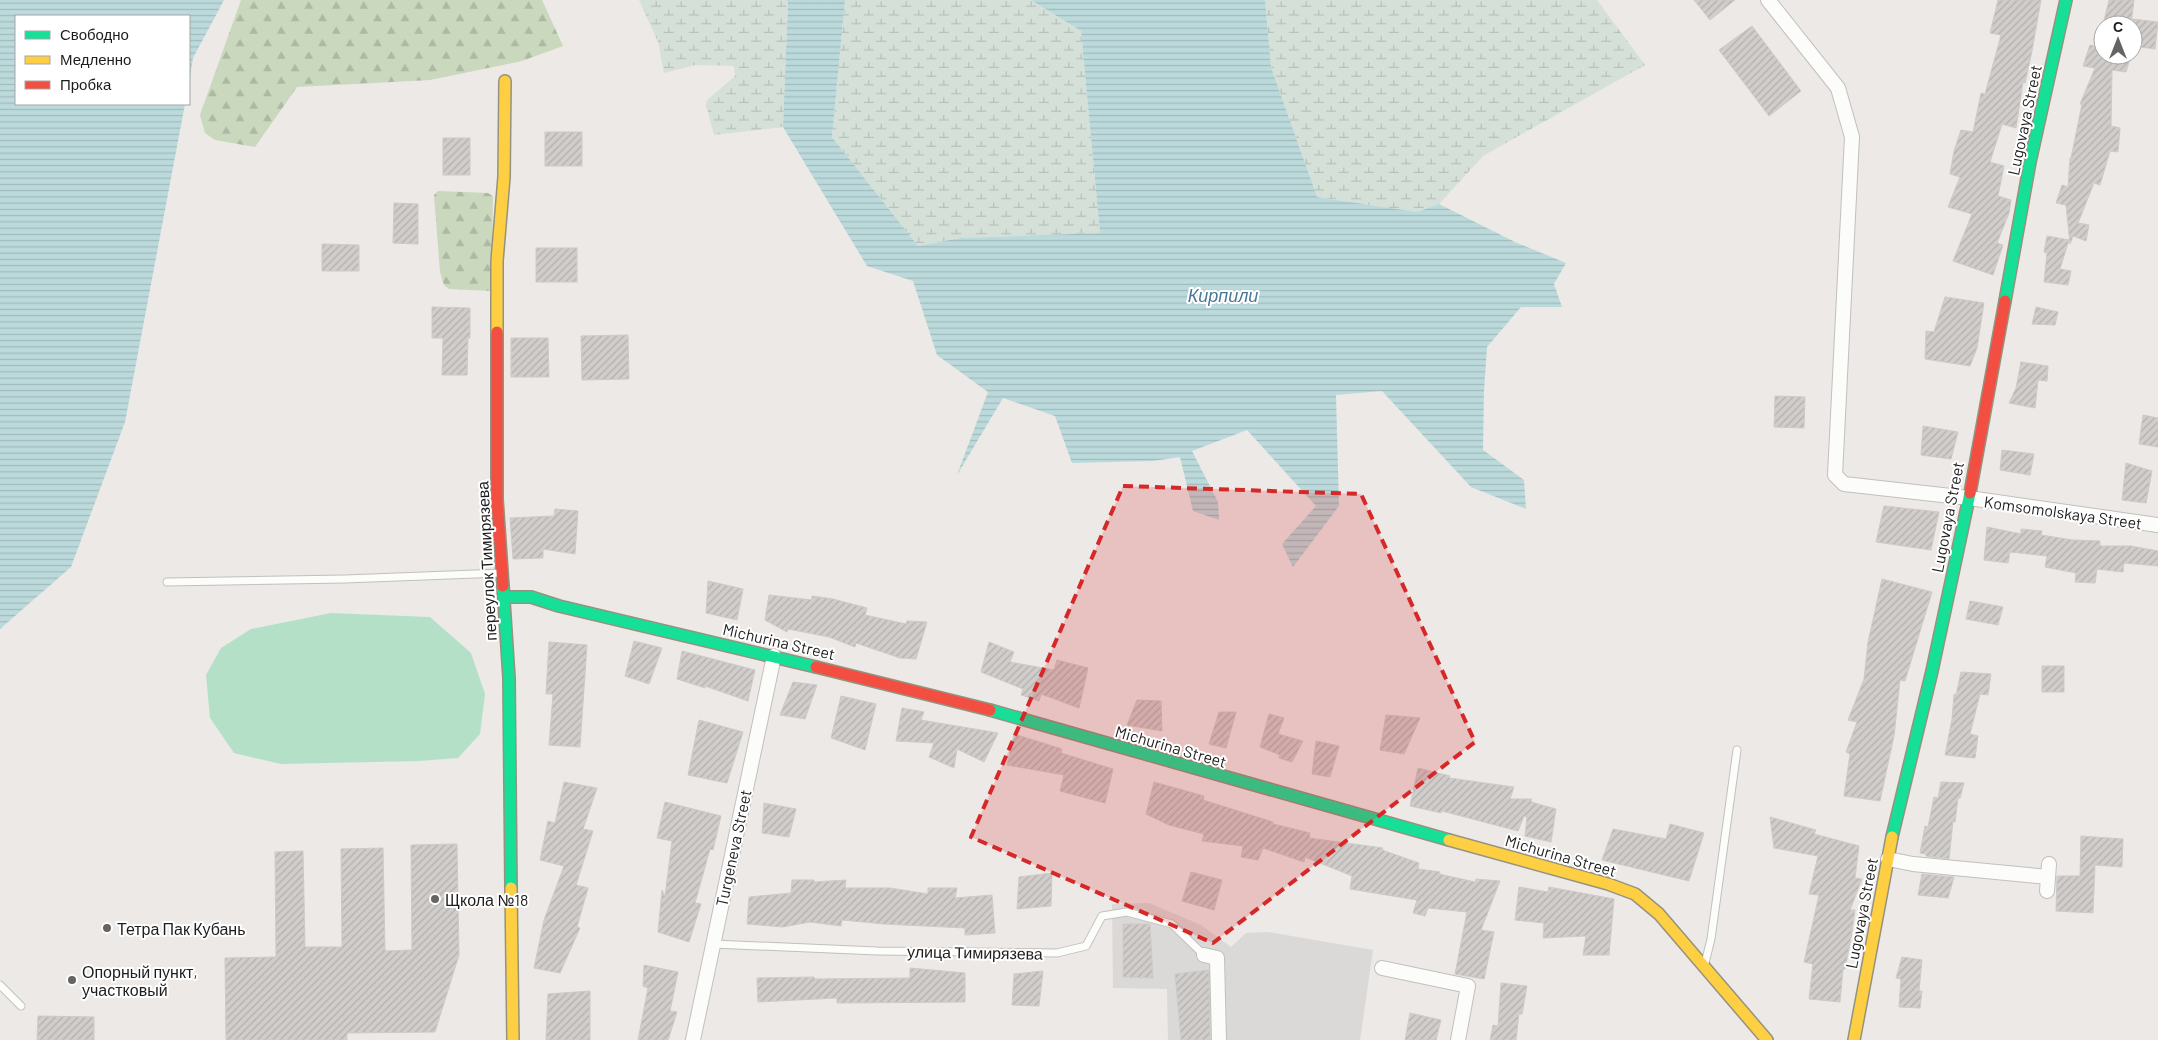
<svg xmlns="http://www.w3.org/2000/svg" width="2158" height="1040" font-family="Barlow,sans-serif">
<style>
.residential{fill:#dbd9d7}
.forest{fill:url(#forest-firs)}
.wetland{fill:url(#wetland-marsh)}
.pitch{fill:#b4e0c8}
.water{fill:url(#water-rules)}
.building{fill:url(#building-hatch);stroke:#cfcac7}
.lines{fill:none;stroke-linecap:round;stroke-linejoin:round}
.lane-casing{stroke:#c1c0be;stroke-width:9}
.street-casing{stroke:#c1c0be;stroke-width:16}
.fast-casing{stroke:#95937f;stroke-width:14}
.slow-casing{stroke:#95937f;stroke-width:14}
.jam-casing{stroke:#95937f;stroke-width:14}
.lane{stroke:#fcfcfb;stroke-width:7}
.street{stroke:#fcfcfb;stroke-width:14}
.fast{stroke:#16e098;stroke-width:11}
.slow{stroke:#ffcf43;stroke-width:11}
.jam{stroke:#f24e42;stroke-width:11}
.marked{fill:#d62828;fill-opacity:0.2;stroke:#d62828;stroke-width:4;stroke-dasharray:10 6;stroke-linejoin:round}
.poi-dot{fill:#656463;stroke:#fff;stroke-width:2}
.labels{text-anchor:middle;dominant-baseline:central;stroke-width:4;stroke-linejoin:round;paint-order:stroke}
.street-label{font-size:16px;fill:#1d1d1d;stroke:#fff}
.poi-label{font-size:16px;fill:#1d1d1d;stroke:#fff;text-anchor:start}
.water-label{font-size:18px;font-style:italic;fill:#4a7997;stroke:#fff}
</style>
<defs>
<pattern id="forest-firs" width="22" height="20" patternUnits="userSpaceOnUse" patternTransform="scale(1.25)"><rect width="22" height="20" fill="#cad8bd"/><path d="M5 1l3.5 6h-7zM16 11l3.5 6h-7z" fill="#adb9a2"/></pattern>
<pattern id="wetland-marsh" width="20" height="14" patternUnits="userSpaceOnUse" patternTransform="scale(1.25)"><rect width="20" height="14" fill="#d5e1d8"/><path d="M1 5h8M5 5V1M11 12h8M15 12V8" fill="none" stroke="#b6c1b9"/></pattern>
<pattern id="water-rules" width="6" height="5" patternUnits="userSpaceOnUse" patternTransform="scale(1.25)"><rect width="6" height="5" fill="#bcdadc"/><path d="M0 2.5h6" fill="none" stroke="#a1bbbc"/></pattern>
<pattern id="building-hatch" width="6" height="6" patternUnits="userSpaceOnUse" patternTransform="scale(1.25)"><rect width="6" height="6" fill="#d0cdcb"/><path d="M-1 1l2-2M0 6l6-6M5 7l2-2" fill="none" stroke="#b2b0ae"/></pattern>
</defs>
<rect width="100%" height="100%" fill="#ece9e6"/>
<!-- residential -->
<path class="residential" d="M1149,903L1201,925L1231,947L1246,933L1268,932L1373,950L1360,1040H1168L1167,989L1113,988L1112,904Z"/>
<!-- forest -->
<g class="forest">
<path d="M241,0H542L563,46L522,61L430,80L297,87L255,147L215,140L205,133L200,115Z"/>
<path d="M438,191L488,193L493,196L491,291L449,289L444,285L440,272L434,195Z"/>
</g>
<!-- wetland -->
<g class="wetland">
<path d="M639,0H786L788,2L783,127L714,135L706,105L707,100L735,76L734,66L695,65L664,73L658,42Z"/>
<path d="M845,0H1031L1081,31L1100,233L960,238L918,246L832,137Z"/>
<path d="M1265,0H1597L1645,65L1483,156L1439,204L1417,212L1317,197L1271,67Z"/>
</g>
<!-- pitch -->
<path class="pitch" d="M331,613L430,617L471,653L485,694L480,734L458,758L419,761L281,764L234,753L210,718L206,675L221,648L251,629Z"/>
<!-- water -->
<g class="water">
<path d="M0,0H224L193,58L189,82V16H16V104H185L125,422L71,567L0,629Z"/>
<path d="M786,0H845L832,137L918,246L960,238L1100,233L1081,31L1031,0H1265L1271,67L1317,197L1417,212L1439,204L1515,242L1566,263L1554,284L1562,307H1521L1487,347L1484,391L1483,450L1524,480L1526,509L1471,487L1382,391L1336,395L1339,506L1293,567L1282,544L1316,506L1247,430L1192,451L1218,502L1219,520L1193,511L1180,457L1153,461L1072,463L1055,416L1003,398L957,475L988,392L937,355L913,281L867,266L783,127L788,2Z"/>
</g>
<!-- building -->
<g class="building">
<path d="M1694,0H1735L1710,20Z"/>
<path d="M1998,0H2041L2032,51L2025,83L2023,82L2016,128L2002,124L1990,162L2004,166L1998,196L2011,200L2009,213L1997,243L2003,245L1993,275L1953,261L1972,214L1948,207L1960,177L1950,174L1954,151L1961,130L1973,132L1981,93L1985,94L2001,35L1990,33Z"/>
<path d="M2109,0H2134L2131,25H2103Z"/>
<path d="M2133,19L2158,22L2155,49L2133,46Z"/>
<path d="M1752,26L1801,91L1769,116L1719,50Z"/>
<path d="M2090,45L2103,48V55H2131L2126,72L2112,70L2111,126L2120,128L2118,152L2110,151L2100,185L2094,183L2078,223L2089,225L2086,241L2073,236L2070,244L2066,205L2056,203L2062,185L2068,187L2070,158H2071L2082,104H2080L2095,68L2083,66Z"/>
<rect x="545" y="132" width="37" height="34"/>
<rect x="443" y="138" width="27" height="37"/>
<path d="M394,203L418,204V244L393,243Z"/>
<path d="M2047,236L2069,240L2060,269L2071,271L2068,285L2044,282L2047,253L2044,252Z"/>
<path d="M322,244L359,245V271H322Z"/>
<rect x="536" y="248" width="41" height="34"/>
<path d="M1945,297L1984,303L1977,348L1970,366L1925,359L1926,331L1934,332Z"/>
<path d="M432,307L470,308V338H468L467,375H442L443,338H432Z"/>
<path d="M2036,307L2058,312L2055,325L2032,324Z"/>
<path d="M628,335L629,379L582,380L581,336Z"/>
<path d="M511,338H548L549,377H511Z"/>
<path d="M2021,362L2048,366L2047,381L2038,380L2035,408L2009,403L2016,388Z"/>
<path d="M1775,396L1805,397L1804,428L1774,427Z"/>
<path d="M2143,415L2158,418V447L2139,444Z"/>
<path d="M1923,426L1958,432L1951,459L1921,455Z"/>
<path d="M2002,450L2034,454L2030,475L2000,470Z"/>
<path d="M2126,463L2152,471L2146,503L2122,500Z"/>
<path d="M1884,506L1939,512L1931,550L1876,542Z"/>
<path d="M555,509L578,511L575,554L543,549V558L513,559L510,518L554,516Z"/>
<path d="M1987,527L2021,534V529L2042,531L2041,535L2073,540L2100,541V546H2131L2158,551V566L2124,563L2123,572L2097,569L2095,583L2075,582L2076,573L2045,567L2047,556L2010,552L2008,563L1984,560Z"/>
<path d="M1882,579L1932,592L1905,681L1900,680L1894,736L1880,801L1844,796L1850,754L1846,752L1857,722L1848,720L1864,679L1868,642Z"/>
<path d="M708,581L743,589L737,620L706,613Z"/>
<path d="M769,595L812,600V596L833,599L867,608L865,615L906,624L907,621L927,622L916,659L900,658L856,643L855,647L829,637L788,629L787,632L765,620Z"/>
<path d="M1970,601L2003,607L1998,625L1966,619Z"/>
<path d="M634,641L662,648L649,684L625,676Z"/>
<path d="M549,642L587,645L580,747L549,745L553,694H546Z"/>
<path d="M989,642L1014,652L1010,662L1054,670L1057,660L1088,668L1079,708L1041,694L1039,701L1021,695L1023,689L981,672Z"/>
<path d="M682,651L755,670L748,701L705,686V688L677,679Z"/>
<rect x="2042" y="666" width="22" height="26"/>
<path d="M1961,672L1991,674L1988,695L1980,694L1970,734L1978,736L1975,758L1945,755L1952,719L1954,694L1956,695Z"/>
<path d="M793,682L817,685L805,719L780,715Z"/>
<path d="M841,696L876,704L865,750L831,738Z"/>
<path d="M1137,700L1161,701L1162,731L1127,725Z"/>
<path d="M902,708L924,712L921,720L998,733L984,762L957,749L954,768L929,757L934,743L896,741Z"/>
<path d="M1219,712H1236L1226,748L1209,744Z"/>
<path d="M1269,714L1284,718L1278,734L1303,741L1292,762L1279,758L1280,755L1260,747Z"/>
<path d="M1386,715L1420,718L1404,754L1380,750Z"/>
<path d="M699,720L743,732L727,783L688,775Z"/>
<path d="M1014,734L1062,749L1061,753L1113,769L1105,803L1060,791L1064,775L1007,765Z"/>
<path d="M1316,741L1339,746L1330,777L1312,774Z"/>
<path d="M1418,768L1450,776L1449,778L1514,787L1510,799H1532L1531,802L1556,809L1551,842L1525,836L1527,817L1524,816L1518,831L1442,811L1441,813L1410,806Z"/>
<path d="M564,782L597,788L583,829L593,831L576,885L588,888L577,927L580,928L560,973L534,968L544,920L564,866L540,860L548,821L555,823Z"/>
<path d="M1154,782L1204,796L1203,800L1273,822V824L1310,833L1309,838L1383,848L1382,850L1419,863L1418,869L1440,872L1439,874L1475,882L1476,879L1500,881L1481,930L1494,932L1484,979L1455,974L1467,912L1428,908L1425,916L1413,913L1417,900L1350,889L1352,876L1305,857L1304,862L1263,848L1258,860L1241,857L1243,846L1202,841L1204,834L1169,825L1146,814Z"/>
<path d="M1941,782L1964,783L1960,798H1958L1955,822L1953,821L1949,859L1926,856V854L1920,853L1925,826L1928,827L1934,797L1938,798Z"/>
<path d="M665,802L721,816L713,850L710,849L695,903L701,904L689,942L658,932L662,890L665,896L672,841L657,838Z"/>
<path d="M764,803L796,809L789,837L762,833Z"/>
<path d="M1770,817L1816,830L1814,834L1859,846L1855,878L1862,879L1850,910H1855L1851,938L1845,969H1843L1840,1002L1809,999L1813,964L1804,962L1819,895L1809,894L1818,856L1774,848Z"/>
<path d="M1670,824L1704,833L1689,881L1602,860L1613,829L1666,839Z"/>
<path d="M2081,836L2123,839L2122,867L2095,865L2093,913L2056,911L2057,876H2080Z"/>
<path d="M457,844L459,955L435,1032L347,1033V1040H226L225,958L276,957L275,852L303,851L305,947H342L341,849L383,848L385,951L412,950L411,845Z"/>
<path d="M1191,872L1222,880L1214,910L1182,901Z"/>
<path d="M1052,873L1051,906L1017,909L1019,877Z"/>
<path d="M1922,874L1954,877L1948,898L1918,895Z"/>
<path d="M792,880H814V882L846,880L845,888H890L928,894V888H957L955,898L992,895L995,933L965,935V928L884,924L842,920L841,926L810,922L783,927L747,924L749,897L791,893Z"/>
<path d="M1519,887L1548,892L1549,887L1614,899L1609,955H1583L1586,936L1543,938L1544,923L1515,920Z"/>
<path d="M1123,924H1150L1153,978L1123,977Z"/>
<path d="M1902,957L1922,960L1919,991H1922L1920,1008L1899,1007L1901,979L1896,978Z"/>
<path d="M644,965L678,972L670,1011L677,1012L668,1040H638L648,988L643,986Z"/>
<path d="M910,968L965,973V1002L837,1003V998L758,1002L757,978L814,977L815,979L910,978Z"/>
<path d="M1209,970L1210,1040H1181L1175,974Z"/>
<path d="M1043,971L1039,1006L1012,1005L1014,974Z"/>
<path d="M1501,983L1527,986L1522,1014H1519L1516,1040H1490L1493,1025L1498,1026Z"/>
<path d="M590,991V1040H546L548,994Z"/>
<path d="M1410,1013L1441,1020L1436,1040H1405Z"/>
<path d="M38,1016L94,1017V1040H37Z"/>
</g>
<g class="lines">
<defs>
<g id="lane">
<path d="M167,582L345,579L501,573"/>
<path d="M713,944L877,951L1057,953L1086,946L1102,916L1127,912L1172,924L1204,955"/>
<path d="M1705,963L1711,939L1737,750"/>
<path d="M0,985L21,1006"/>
</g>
<g id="street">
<path d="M1768,0L1838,88L1852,137L1835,475L1844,484L1969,498L2158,525"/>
<path d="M1888,859L1913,864L2048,877"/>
<path d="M2047,891L2049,864"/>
<path d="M1204,955L1217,958L1219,1040"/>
<path d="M1382,968L1468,986L1458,1040"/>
<path d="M693,1040L774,656"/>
</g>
<g id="fast">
<path d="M2005,301L2030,162L2066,0"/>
<path d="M503,586L509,678L511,888"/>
<path d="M504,597H531L559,606L816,667"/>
<path d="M990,710L1449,840"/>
<path d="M1892,837L1932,671L1970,493"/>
</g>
<g id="slow">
<path d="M497,332V261L504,177L505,81"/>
<path d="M1449,840L1608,884L1635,894L1659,914L1767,1040"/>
<path d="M511,888L513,1040"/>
<path d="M1854,1040L1892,837"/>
</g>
<g id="jam">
<path d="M497,332V499L503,586"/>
<path d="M1970,493L2005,301"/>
<path d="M816,667L990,710"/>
</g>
</defs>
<!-- lane casing -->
<use href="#lane" class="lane-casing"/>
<!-- street casing -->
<use href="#street" class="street-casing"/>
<!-- fast casing -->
<use href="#fast" class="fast-casing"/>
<!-- slow casing -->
<use href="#slow" class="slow-casing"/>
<!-- jam casing -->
<use href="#jam" class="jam-casing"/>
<!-- lane -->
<use href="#lane" class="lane"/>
<!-- street -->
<use href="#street" class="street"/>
<!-- fast -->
<use href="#fast" class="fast"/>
<!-- slow -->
<use href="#slow" class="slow"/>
<!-- jam -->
<use href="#jam" class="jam"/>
</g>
<!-- marked area -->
<path class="marked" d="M1123,486L1361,494L1475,742L1213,943L971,837Z"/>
<!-- markers -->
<g class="poi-dot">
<circle cx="435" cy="899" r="5"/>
<circle cx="107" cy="928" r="5"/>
<circle cx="72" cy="980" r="5"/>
</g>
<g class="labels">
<!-- street labels -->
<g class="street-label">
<text transform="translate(2024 120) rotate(-78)">Lugovaya Street</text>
<text transform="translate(2063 512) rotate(8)">Komsomolskaya Street</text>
<text transform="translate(1947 517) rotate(-79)">Lugovaya Street</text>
<text transform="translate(486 561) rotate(-93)">переулок Тимирязева</text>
<text transform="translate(779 641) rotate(13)">Michurina Street</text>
<text transform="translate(1171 746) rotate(16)">Michurina Street</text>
<text transform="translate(733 848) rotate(-78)">Turgeneva Street</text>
<text transform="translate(1561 855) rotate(16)">Michurina Street</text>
<text transform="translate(1861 913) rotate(-79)">Lugovaya Street</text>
<text transform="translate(975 952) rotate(1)">улица Тимирязева</text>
</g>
<!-- poi labels -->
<g class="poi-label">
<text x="445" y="899">Щкола №18</text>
<text x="117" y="928">Тетра Пак Кубань</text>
<text x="82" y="971">Опорный пункт,<tspan x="82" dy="18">участковый</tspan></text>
</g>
<!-- water labels -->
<g class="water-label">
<text x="1223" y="295">Кирпили</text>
</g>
</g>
<!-- legend -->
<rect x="15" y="15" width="175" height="90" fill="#ffffff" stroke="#a5a5a5"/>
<rect x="25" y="31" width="25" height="8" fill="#16e098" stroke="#a5a5a5"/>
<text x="60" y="40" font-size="15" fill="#1d1d1d">Свободно</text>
<rect x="25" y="56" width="25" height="8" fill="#ffcf43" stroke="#a5a5a5"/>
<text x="60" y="65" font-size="15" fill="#1d1d1d">Медленно</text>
<rect x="25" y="81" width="25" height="8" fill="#f24e42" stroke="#a5a5a5"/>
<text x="60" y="90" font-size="15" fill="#1d1d1d">Пробка</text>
<!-- north arrow -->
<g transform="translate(2118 40)"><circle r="24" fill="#ffffff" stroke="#a5a5a5"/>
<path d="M0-4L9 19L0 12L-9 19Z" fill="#656463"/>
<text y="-8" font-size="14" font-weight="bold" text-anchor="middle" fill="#1d1d1d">С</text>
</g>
</svg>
